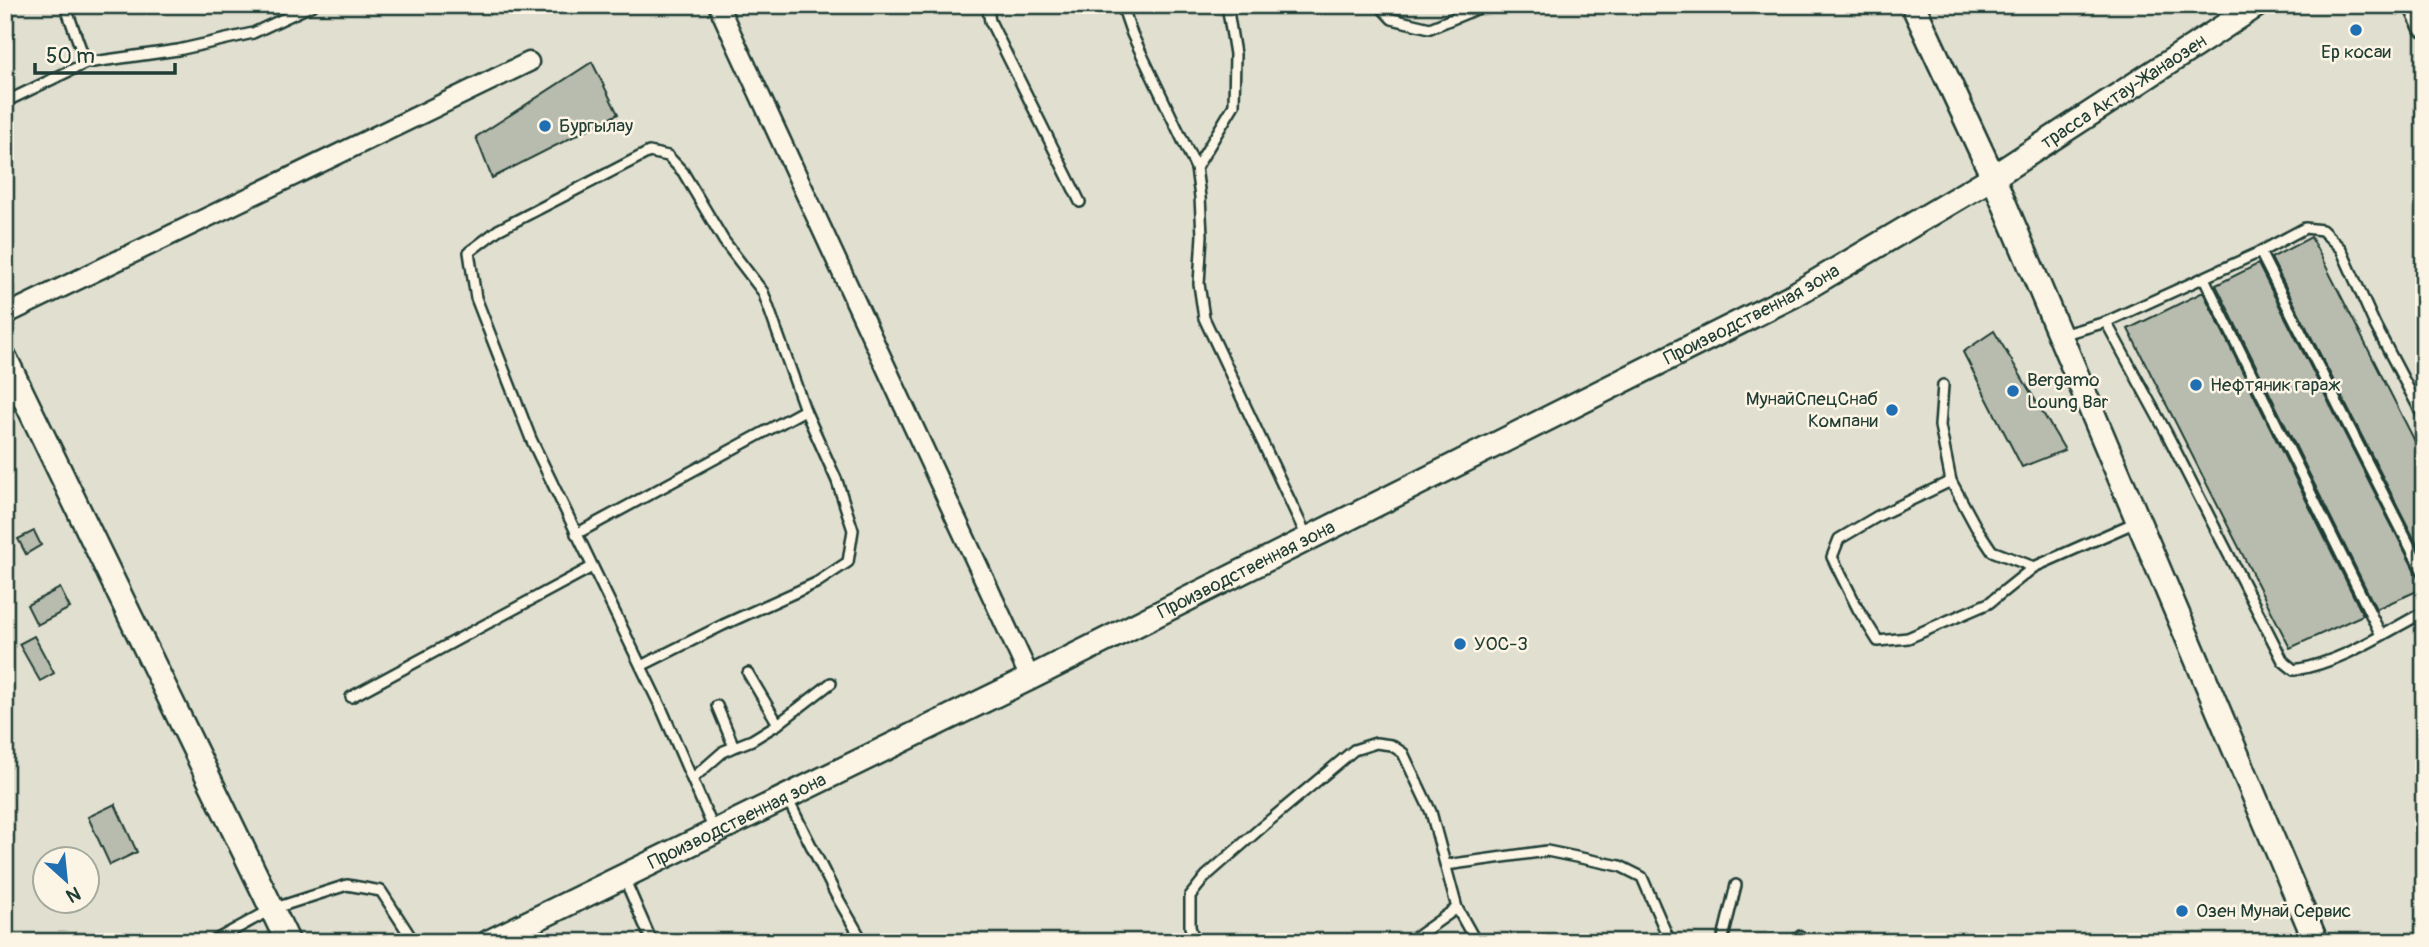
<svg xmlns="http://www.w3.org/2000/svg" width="2429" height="947" font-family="Pangolin,sans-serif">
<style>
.built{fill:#e1dfd0;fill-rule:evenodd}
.building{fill:#b8bcae;stroke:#1f3d34;stroke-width:2}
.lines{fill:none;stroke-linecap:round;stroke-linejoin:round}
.lane-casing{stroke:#1f3d34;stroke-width:14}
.street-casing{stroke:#1f3d34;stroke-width:23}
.secondary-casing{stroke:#1f3d34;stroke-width:28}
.lane{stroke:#fcf5e5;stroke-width:9}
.street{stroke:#fcf5e5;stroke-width:18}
.secondary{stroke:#fcf5e5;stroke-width:23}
.poi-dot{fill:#1f6fb2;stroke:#fcf5e5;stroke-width:2.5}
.labels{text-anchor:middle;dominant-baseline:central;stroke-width:5;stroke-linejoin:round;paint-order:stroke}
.poi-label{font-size:19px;fill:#1f3d34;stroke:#fcf5e5;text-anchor:start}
.street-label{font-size:19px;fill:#1f3d34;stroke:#fcf5e5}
</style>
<rect width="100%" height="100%" fill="#f3eede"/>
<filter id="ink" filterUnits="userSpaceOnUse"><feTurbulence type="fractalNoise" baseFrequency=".0143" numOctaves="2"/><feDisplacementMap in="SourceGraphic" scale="14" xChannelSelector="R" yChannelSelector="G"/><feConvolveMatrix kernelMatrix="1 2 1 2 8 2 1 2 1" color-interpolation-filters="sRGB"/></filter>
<g filter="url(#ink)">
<!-- built -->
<path class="built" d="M5,5H2365L2366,7L2424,5V942H5ZM46,860H88V902H46Z"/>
<!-- building -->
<g class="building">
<path d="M592,62L618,114L492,178L476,137Z"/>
<path d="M2311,237L2424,459V558L2271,258Z"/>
<path d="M2258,264L2418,577L2424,581V588L2376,609L2216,285Z"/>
<path d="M2203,292L2363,615L2290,648L2128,329Z"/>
<path d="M1994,331L2065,450L2022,467L1963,352Z"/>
<path d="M34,531L41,545L26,554L18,539Z"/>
<path d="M60,588L70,608L37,625L27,605Z"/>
<path d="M34,636L54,673L40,681L19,644Z"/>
<path d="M115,804L137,852L110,865L88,817Z"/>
</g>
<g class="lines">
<defs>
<g id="lane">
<path d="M65,5L86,63"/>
<path d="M987,5L990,21L1080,202"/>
<path d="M1122,5L1132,34L1196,168L1200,197L1202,235L1199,284L1204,318L1307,537"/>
<path d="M1379,5L1392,19L1430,28L1486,5"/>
<path d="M5,102L86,63L178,50L253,33L313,5"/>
<path d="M1196,168L1234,105L1235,54L1227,5"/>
<path d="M2260,252L2424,574"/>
<path d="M2204,278L2381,635"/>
<path d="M2106,322L2166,432L2283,661L2294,670C2340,663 2383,634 2424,612"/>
<path d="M2061,335L2106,322L2260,252L2305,228L2322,230L2341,249L2375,325L2424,418"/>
<path d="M1943,385L1940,426L1951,481L1976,527L1992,551L2034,567"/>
<path d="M1951,481L1878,516L1839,539L1832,557L1858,609L1878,641L1908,638L1989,603L2034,567L2136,522"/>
<path d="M576,534L805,410"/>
<path d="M641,666L723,625L816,583L848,562L853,530L837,481L805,410L763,292L724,241L683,172L668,156L649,152L498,230L469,252L476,298L531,439L663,712L714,830"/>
<path d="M748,673L778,724"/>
<path d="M351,697L592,567"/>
<path d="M717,706L734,747"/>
<path d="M692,779L724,751L752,740L778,724L831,683"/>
<path d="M787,798L836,895L863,942"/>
<path d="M1446,865L1547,851L1620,866L1642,877L1670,942"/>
<path d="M624,878L652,942"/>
<path d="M1800,936L1803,942"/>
<path d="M212,942L272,909L347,885L381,891L414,942"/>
<path d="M1195,942L1190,927V896L1206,876L1263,826L1354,750L1376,743L1391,745L1403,753L1431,812L1457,908L1476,942"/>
<path d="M1409,942L1457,908"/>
<path d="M1722,942L1736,885"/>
</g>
<g id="street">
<path d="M718,5L1030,678"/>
<path d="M2413,5L2424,28"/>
<path d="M5,315L529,62"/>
</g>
<g id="secondary">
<path d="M1913,5L1993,177L2316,942"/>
<path d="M5,358L288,942"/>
<path id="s1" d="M489,942L1030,678L1794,295L1993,177L2257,5"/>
</g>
</defs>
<!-- lane casing -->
<use href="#lane" class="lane-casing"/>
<!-- street casing -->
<use href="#street" class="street-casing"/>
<!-- secondary casing -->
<use href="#secondary" class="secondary-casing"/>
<!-- lane -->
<use href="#lane" class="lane"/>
<!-- street -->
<use href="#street" class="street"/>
<!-- secondary -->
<use href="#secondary" class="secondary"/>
</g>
</g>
<!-- markers -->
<g class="poi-dot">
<circle cx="2356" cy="30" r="7"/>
<circle cx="545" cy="126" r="7"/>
<circle cx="2196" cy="385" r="7"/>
<circle cx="2013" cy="391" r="7"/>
<circle cx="1892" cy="410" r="7"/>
<circle cx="1460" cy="644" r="7"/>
<circle cx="2182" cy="911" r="7"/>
</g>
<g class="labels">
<!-- poi labels -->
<g class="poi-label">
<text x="2356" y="52" text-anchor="middle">Ер косаи</text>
<text x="559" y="126">Бургылау</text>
<text x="2027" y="380">Bergamo<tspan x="2027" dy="22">Loung Bar</tspan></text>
<text x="2210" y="385">Нефтяник гараж</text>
<text x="1878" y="399" text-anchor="end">МунайСпецСнаб<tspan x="1878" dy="22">Компани</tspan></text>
<text x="1474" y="644">УОС-3</text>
<text x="2196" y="911">Озен Мунай Сервис</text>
</g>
<!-- street labels -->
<g class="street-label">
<text stroke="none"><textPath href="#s1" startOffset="1844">трасса Актау-Жанаозен</textPath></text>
<text stroke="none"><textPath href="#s1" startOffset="1410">Производственная зона</textPath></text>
<text stroke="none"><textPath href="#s1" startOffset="844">Производственная зона</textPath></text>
<text stroke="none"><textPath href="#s1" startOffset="276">Производственная зона</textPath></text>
</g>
</g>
<!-- margin -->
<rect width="2429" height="947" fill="none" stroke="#fcf5e5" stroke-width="28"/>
<rect x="14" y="14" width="2401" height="919" fill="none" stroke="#1f3d34" stroke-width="2.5" filter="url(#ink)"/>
<!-- north arrow -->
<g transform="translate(66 880) rotate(153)"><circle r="33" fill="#fcf5e5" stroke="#a4ab9e" stroke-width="2"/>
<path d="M0-5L12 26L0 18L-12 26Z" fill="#1f6fb2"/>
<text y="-10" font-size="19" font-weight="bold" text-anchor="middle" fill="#1f3d34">N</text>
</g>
<!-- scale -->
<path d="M35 63v10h140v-10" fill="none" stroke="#1f3d34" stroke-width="3.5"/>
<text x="46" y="63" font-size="21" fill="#1f3d34" stroke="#fcf5e5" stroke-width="5" paint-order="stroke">50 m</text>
</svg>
